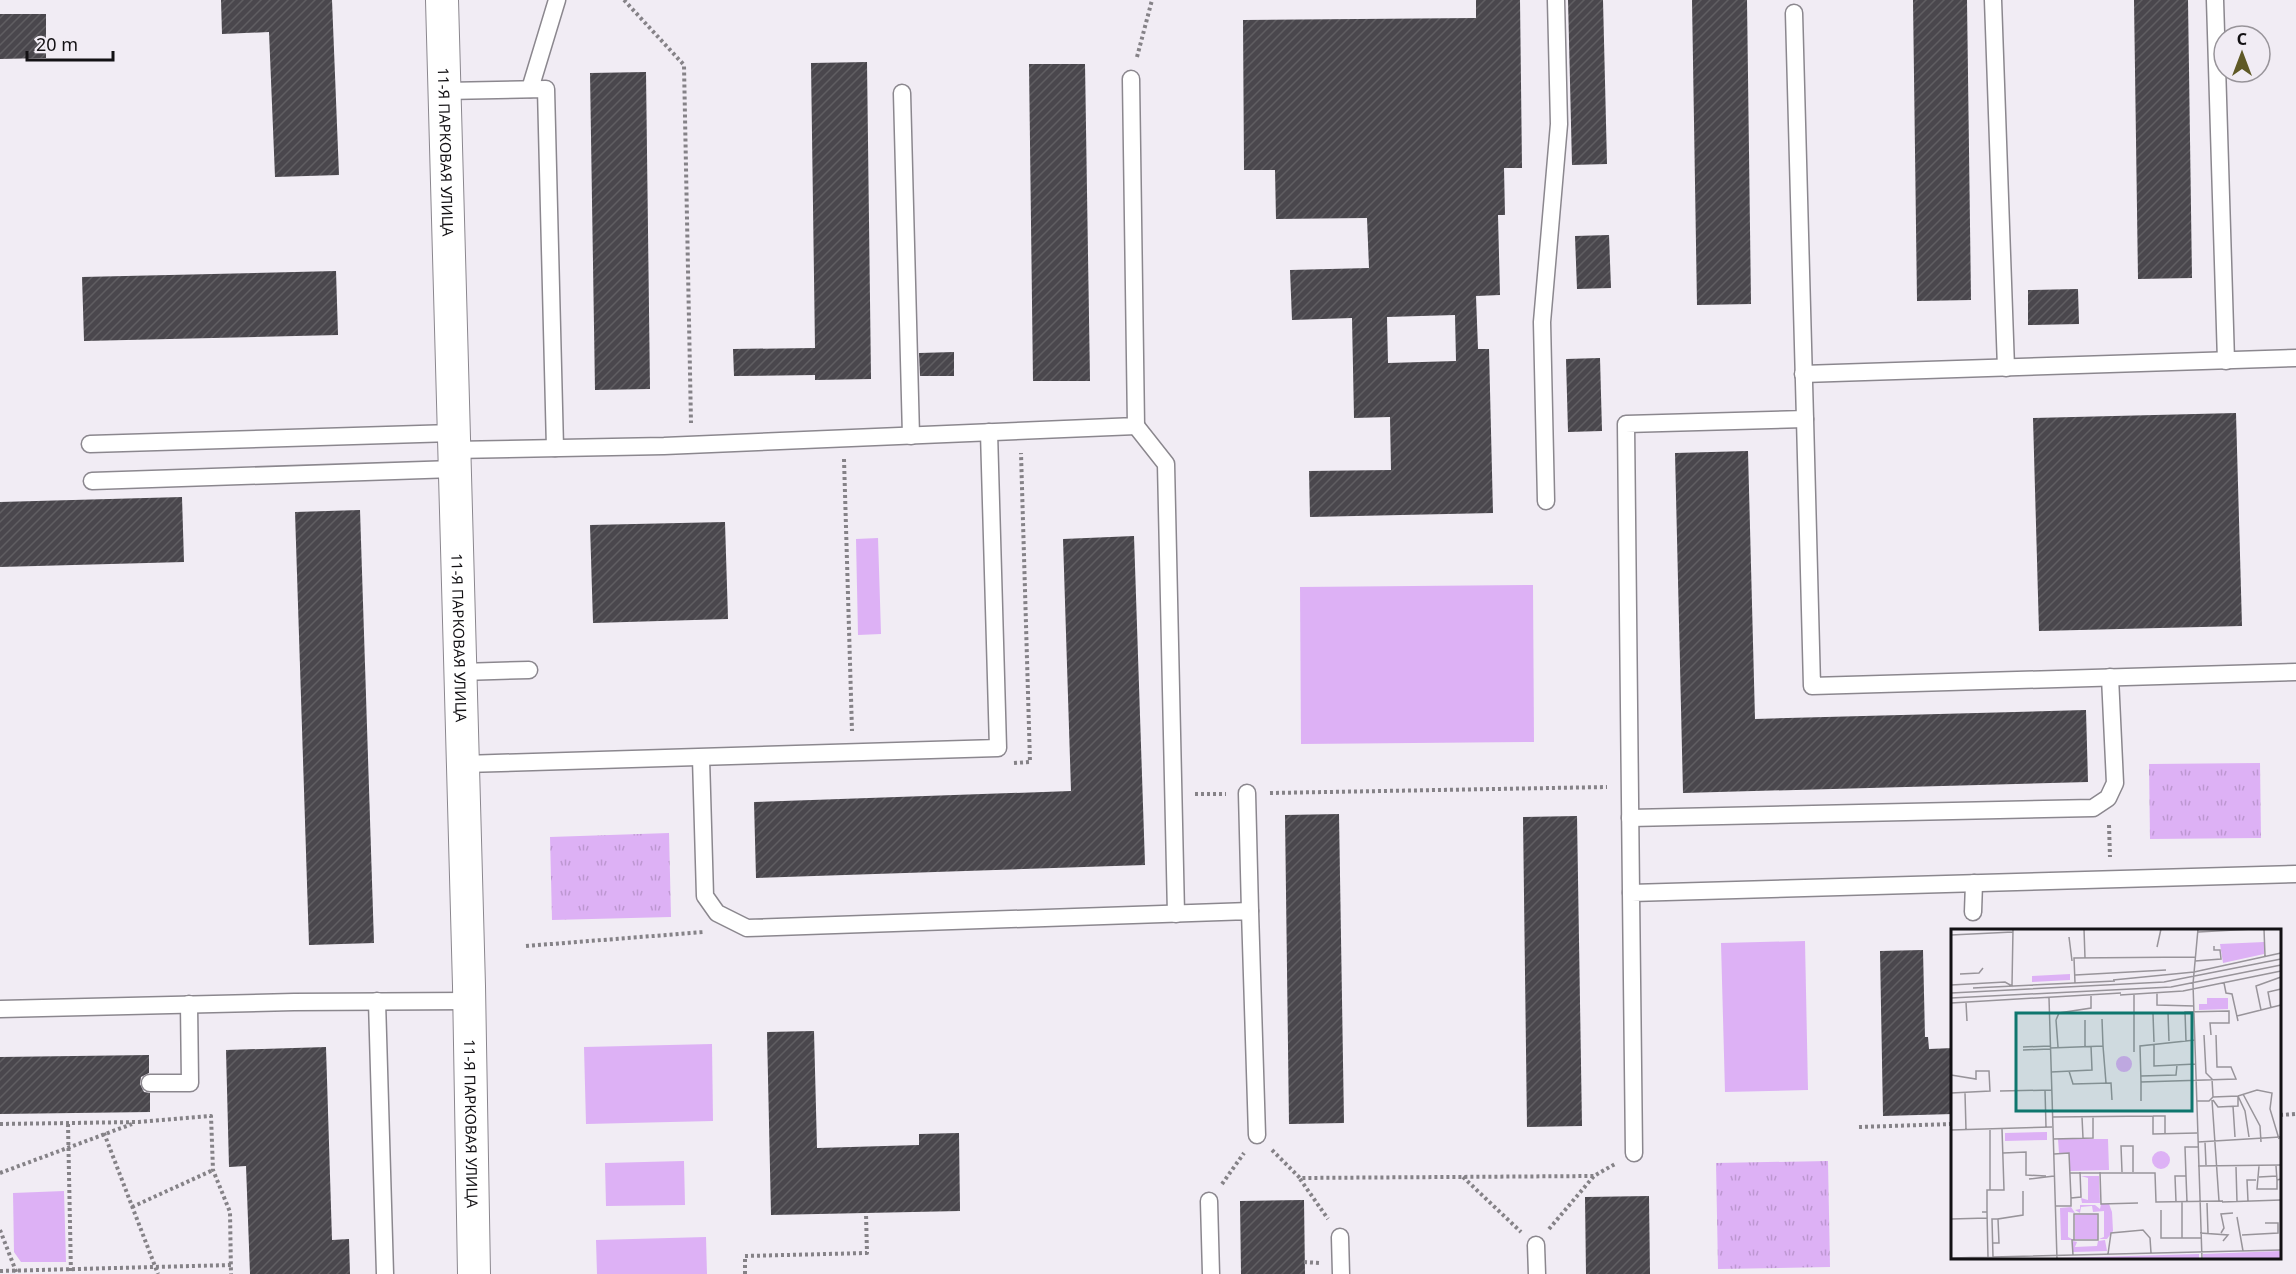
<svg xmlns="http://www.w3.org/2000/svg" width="2296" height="1274" font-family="'Noto Sans',sans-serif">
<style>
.park{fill:url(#park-tufts)}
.pitch{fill:#ddb1f5}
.building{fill:url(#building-hatch);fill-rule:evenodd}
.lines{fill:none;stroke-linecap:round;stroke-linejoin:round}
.service-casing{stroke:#8b878e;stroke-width:19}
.minor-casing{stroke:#8b878e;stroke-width:34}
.path{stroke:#858287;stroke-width:4;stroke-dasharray:3 3;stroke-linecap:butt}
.service{stroke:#fff;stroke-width:16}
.minor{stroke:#fff;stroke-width:32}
.labels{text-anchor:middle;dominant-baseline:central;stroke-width:6;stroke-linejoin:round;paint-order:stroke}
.street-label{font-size:15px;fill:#131114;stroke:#f1ecf4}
.inset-road{fill:none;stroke:#98949a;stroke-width:1.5}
.view{fill:#0f766e;fill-opacity:0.15;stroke:#0f766e;stroke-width:3}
.inset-edge{fill:none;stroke:#131114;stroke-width:3}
</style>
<defs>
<pattern id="park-tufts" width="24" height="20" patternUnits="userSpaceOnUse" patternTransform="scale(1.5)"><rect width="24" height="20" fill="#ddb1f5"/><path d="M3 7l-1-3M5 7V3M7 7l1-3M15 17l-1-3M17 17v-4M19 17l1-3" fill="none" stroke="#bd97d1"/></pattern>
<pattern id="building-hatch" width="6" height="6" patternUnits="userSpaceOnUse" patternTransform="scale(1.5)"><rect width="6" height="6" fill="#4a474d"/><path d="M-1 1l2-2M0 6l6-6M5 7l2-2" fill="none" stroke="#605e62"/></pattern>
</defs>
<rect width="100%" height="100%" fill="#f1ecf4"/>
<!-- park -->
<g class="park">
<path d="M2260,763L2261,838L2150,839L2149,764Z"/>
<path d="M669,833L671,917L552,920L550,837Z"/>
<path d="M1828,1161L1830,1267L1718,1269L1716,1163Z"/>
</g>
<!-- pitch -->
<g class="pitch">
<path d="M878,538L881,634L858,635L856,539Z"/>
<path d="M1533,585L1534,742L1301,744L1300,587Z"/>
<path d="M1805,941L1808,1090L1725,1092L1721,943Z"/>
<path d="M712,1044L713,1121L586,1124L584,1047Z"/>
<path d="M684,1161L685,1205L606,1206L605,1163Z"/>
<path d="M64,1191L66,1262H21L14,1252L13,1193Z"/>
<path d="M706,1237L707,1274H597L596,1240Z"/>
</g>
<!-- building -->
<g class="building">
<path d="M221,0H332L339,175L275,177L269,32L222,34Z"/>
<path d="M1476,0H1520L1522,168H1504L1505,215H1498L1500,295L1476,296L1478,349H1489L1493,513L1310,517L1309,471L1391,470L1390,417L1354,418L1352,318L1292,320L1290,270L1369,268L1367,218L1276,219L1275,170H1244L1243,20L1476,18ZM1455,315L1456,361L1388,363L1387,317Z"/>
<path d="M1568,0H1603L1607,164L1572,165Z"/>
<path d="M1692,0H1747L1751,304L1697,305Z"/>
<path d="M1913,0H1967L1971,300L1917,301Z"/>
<path d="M2134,0H2188L2192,278L2138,279Z"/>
<path d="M0,14H46V58L0,59Z"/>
<path d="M867,62L871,379L815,380V375L734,376L733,349L815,348L811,63Z"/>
<path d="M1029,64H1085L1090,381H1033Z"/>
<path d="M646,72L650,389L595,390L590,73Z"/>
<path d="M1609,235L1611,288L1577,289L1575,236Z"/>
<path d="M336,271L338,335L84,341L82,277Z"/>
<path d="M2078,289L2079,324L2028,325V290Z"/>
<path d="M954,352V376H920L919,353Z"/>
<path d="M1600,358L1602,431L1568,432L1566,359Z"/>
<path d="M2236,413L2242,626L2039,631L2033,418Z"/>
<path d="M1748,451L1755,719L2086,710L2088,782L1683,793L1675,453Z"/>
<path d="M182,497L184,562L0,567V502Z"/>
<path d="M360,510L374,943L309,945L295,512Z"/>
<path d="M725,522L728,619L593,623L590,525Z"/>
<path d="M1134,536L1145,865L756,878L754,802L1071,791L1063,539Z"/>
<path d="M1339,814L1344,1123L1289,1124L1285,815Z"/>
<path d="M1577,816L1582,1126L1527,1127L1523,817Z"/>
<path d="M1923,950L1925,1037H1928L1929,1049L1953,1048V1114L1883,1116L1880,951Z"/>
<path d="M814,1031L817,1148L919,1145V1134L959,1133L960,1211L771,1215L767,1032Z"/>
<path d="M326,1047L332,1240L349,1239L350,1274H250L246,1166L229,1167L226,1050Z"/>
<path d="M149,1055V1073L141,1077L140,1084L144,1092L150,1093V1112L0,1114V1057Z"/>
<path d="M1649,1196L1650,1274H1586L1585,1197Z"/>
<path d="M1304,1200L1305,1274H1241L1240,1201Z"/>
</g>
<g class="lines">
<defs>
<g id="service">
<path d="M1993,0L2006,368"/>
<path d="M2215,0L2226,361"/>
<path d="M530,89L557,0"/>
<path d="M445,91L546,89L555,448"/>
<path d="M902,93L911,436"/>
<path d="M1803,374L2296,358"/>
<path d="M1805,419L1812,686L2296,672"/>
<path d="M1136,426L1166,464L1176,914"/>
<path d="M90,444L453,433"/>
<path d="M453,450L664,446L1136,426L1131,79"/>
<path d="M92,481L454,469"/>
<path d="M1546,501L1542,322L1559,124L1556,0"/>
<path d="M461,672L529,670"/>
<path d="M701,758L705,896L717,913L747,928L1250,911L1257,1135"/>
<path d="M464,764L998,748L989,432"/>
<path d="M1247,793L1250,911"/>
<path d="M1630,818L2093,808L2108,798L2115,783L2110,677"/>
<path d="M1631,893L1626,424L1805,419L1794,13"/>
<path d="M1973,912L1974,883"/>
<path d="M377,1001L385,1274"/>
<path d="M0,1009L294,1002L470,1001"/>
<path d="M150,1083H190L189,1004"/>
<path d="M1634,1153L1631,893L2296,874"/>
<path d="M1209,1201L1211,1274"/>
<path d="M1340,1237L1341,1274"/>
<path d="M1536,1245L1537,1274"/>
</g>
<g id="minor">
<path id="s1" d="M442,0L469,986L474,1274"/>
</g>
</defs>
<!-- service casing -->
<use href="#service" class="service-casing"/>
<!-- minor casing -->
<use href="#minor" class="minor-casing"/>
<!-- path -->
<g class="path">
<path d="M624,0L684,65L691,423"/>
<path d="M1137,57L1152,0"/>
<path d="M844,459L852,731"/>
<path d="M1014,763L1030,762L1021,453"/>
<path d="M1270,793L1607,787"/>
<path d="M1195,794H1226"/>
<path d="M2109,825L2110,857"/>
<path d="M526,946L704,932"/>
<path d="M2280,1115L2296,1114"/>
<path d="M0,1124L139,1122L211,1116L213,1170L230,1212L231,1274"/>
<path d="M68,1124L71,1274"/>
<path d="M1859,1127L1952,1124"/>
<path d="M104,1133L158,1274"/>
<path d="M1272,1150L1300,1178L1594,1176L1615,1164"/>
<path d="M0,1173L132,1124"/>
<path d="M1463,1177L1521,1232"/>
<path d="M1300,1179L1328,1219"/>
<path d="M1222,1184L1244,1153"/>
<path d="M132,1207L213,1170"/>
<path d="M1549,1229L1594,1176"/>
<path d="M0,1230L17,1274"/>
<path d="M1304,1262L1319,1263"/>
<path d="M0,1271L231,1265"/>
<path d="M745,1274V1256L867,1253L866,1213"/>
</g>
<!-- service -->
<use href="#service" class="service"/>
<!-- minor -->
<use href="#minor" class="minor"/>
</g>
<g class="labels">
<!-- street labels -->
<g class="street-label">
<text stroke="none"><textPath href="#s1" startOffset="152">11-Я ПАРКОВАЯ УЛИЦА</textPath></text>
<text stroke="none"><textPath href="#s1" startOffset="638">11-Я ПАРКОВАЯ УЛИЦА</textPath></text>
<text stroke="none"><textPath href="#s1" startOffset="1124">11-Я ПАРКОВАЯ УЛИЦА</textPath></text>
</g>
</g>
<!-- overview -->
<g transform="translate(1951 929)">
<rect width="330" height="330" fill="#f1ecf4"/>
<path d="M119,45V51L81,53V47ZM96,203V211L54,212V204ZM107,210H157L158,241L119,242L118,224H108ZM330,322V330H252V325ZM248,325V330H108V329Z" fill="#ddb1f5"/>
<path d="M313,13V25L272,34L269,15ZM256,69H277V80L248,81V75H256ZM130,247H148L149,274H131L130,269L137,271V249ZM150,275H158L161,283L162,302L156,310H148L153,308V282L142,283L141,277L130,278L129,284L124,281L129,280V276H144L149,280ZM120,278L124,284L117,283V308L123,311H110L109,279ZM146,285L147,310H124V286ZM154,311L156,322L122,323V312L126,313L124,318L146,317L147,312Z" fill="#ddb1f5"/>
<path d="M165 135a8 8 0 1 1 16 0a8 8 0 1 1-16 0ZM201 231a9 9 0 1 1 18 0a9 9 0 1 1-18 0Z" fill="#ddb1f5"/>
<path class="inset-road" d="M133,0L134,29M247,0L242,55L251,330M313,0L314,27M247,3L302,0M0,6L62,3M118,8L121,32M206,18L210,0M244,32L270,30L269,21H263V17M9,45L28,44L32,39M124,46L215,41M162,51L243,43L330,24M124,54L123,29L244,28M273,54L275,64L281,65L287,92M0,56L54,53L61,57L62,0M22,59L164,52M0,64L213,53L330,30M206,64V76L243,77M169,66L232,62L330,42M0,69L220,58L330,36M98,69L106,330M15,73L16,92M0,74L170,64M320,79L317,63L330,60M310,81L305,57L330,48M217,83L218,112M202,85L203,113M286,87L330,76M105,91L108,84L140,79V67M105,91L107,118M134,91V118M235,112L234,83L278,82V94H259L260,106M203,116V137L245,135M152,117L155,154M72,118L99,117M99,119L152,117L151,90M72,121L99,120M183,123V65M118,142L122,155L160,154L161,171M100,143L141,141L140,117M0,146L25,150V142H38L39,162L0,164M190,147L225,146L226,136M190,153L189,117L244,111M94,161L95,198M49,162L101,161M14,164L15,201M292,165L309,197L310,213M287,167L294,182L298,208M262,168L287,167L306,161L321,164L319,180L328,210M261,171L268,272M262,171L267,178L287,177V168M190,172V153L285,150L280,138H266L265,106M246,172H258L262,168L261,150L255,144L253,106M282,177L284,208M202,187H214V205M101,188L202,187V205L246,204M131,188L132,209M39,200V261M0,201L101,198M102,210L142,209V188M247,213L329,208M254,213L255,236M52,224L75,223V246L95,247M103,225L118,224L120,269V277H104M247,237L330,236M308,237L306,260H326V251M325,237L326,251L330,250M285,238L286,273M149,243L150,275L187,274M171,243L170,217H182V243M119,244H204L205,273L272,272M235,247L234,218H247M308,248L326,247M78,250L103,247M120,269L130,268L129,243M297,272L296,251H305M225,273L224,247H235L236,273M231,273V309M271,273L330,271M256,274L257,304M210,281V309H250M31,283H36V261H53L51,200M36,283L37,328M286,288L292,322M0,290L36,289M249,304L277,306L272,312M270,304L273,299L270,285L282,284M291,306L327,304V294H314M42,314H48L47,290L72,286V262M157,325L160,304L192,301L199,309L200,324M122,326L121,311H147V285H123V311M42,328L41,290H47M0,329L330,321"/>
<path class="view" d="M65,84H241V182H65Z"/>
<rect width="330" height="330" class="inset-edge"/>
</g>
<!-- north arrow -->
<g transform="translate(2242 54)"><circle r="28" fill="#f1ecf4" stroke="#98949a" stroke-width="1.5"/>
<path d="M0-4.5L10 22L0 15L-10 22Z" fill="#5f5926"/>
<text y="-9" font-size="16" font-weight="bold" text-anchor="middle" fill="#131114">С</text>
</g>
<!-- scale -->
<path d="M27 51v9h86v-9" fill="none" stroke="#131114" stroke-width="3"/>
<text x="36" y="51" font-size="18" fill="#131114" stroke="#f1ecf4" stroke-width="4.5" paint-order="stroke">20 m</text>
</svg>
